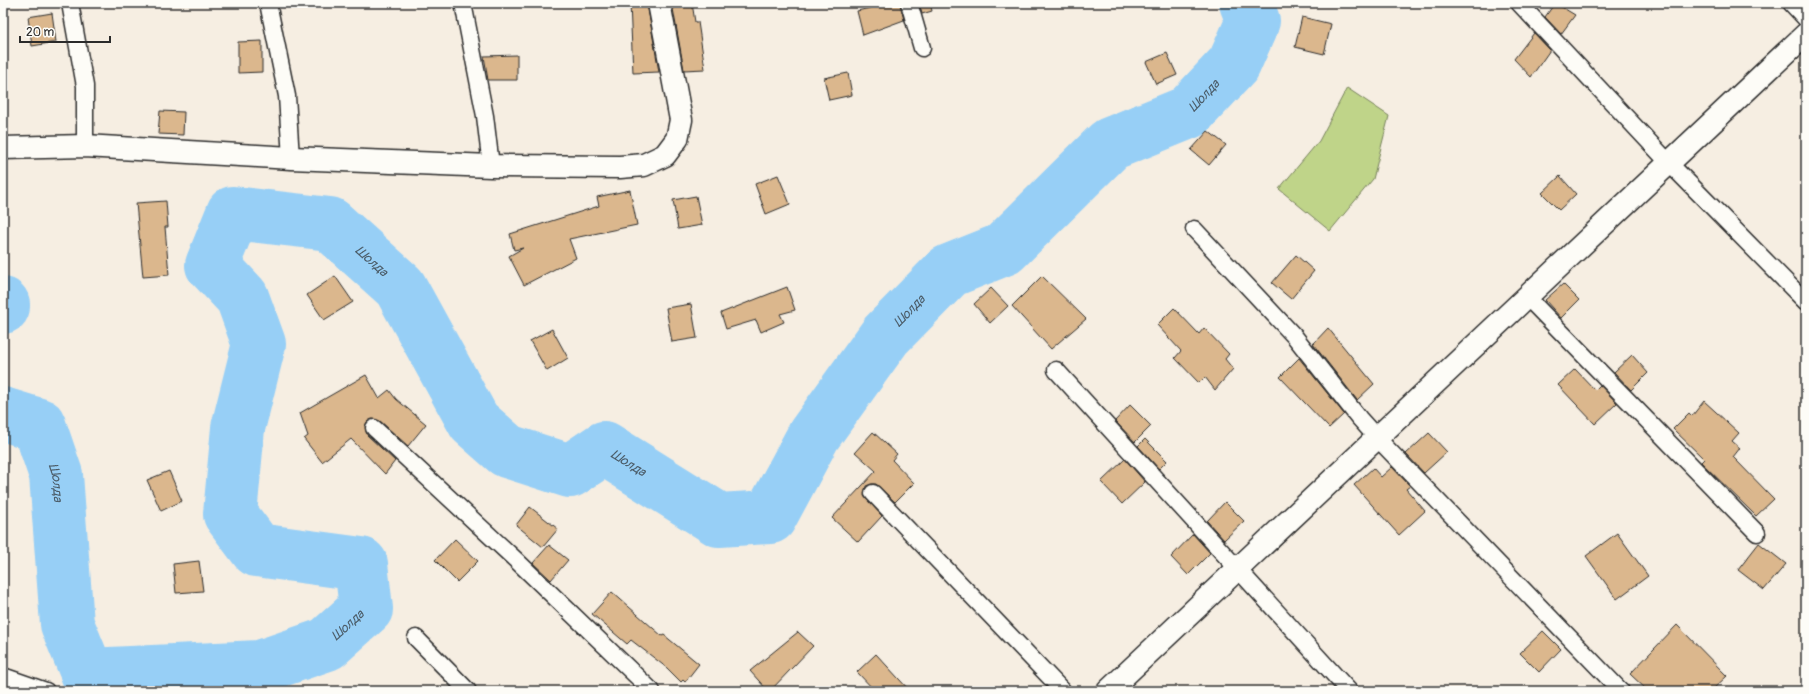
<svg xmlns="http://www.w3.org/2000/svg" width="1809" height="694" font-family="Pangolin,sans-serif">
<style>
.green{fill:#bfd489;stroke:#75805a}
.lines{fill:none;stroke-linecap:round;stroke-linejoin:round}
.river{stroke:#97cff6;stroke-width:54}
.building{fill:#dbb78d;stroke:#2b2b2b}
.lane-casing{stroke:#2b2b2b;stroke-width:19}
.street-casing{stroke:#2b2b2b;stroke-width:25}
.lane{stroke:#fdfcf7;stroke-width:16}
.street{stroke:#fdfcf7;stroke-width:22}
.labels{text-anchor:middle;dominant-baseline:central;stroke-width:3.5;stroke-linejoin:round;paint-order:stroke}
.water-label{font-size:13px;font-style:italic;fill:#4b5c68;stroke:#fdfcf7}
</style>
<rect width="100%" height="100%" fill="#f6eee2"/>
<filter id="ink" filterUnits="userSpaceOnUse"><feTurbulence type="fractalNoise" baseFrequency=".025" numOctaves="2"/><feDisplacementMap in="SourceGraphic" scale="8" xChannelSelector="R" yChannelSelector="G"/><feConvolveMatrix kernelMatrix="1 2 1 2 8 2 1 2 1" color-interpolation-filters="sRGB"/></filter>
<g filter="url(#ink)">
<!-- green -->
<path class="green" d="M1347,88L1389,116L1373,179L1330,231L1279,189L1319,141Z"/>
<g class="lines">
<!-- river -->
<g class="river">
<path d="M3,304V307"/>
<path id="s1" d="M3,414L39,425L56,475L67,624L88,675L260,667L327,644L366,609L361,564L257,550L230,514L238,428L259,344L242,297L212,265L233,213L330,224L400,287L474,422L507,451L570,471L604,448L719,520L770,517L814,435L886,335L949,271L1004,249L1110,144L1189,112L1234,64L1253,21L1246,3"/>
</g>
</g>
<!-- building -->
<g class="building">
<path d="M630,3H647L659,72L633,73Z"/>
<path d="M672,3H692L695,22H698L705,69L684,70Z"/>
<path d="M892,3H900L904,20L863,35L857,11Z"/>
<path d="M919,3H930L932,11L922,14Z"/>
<path d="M1555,3L1575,15L1561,34L1545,17Z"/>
<path d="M52,13L56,42L32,46L28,17Z"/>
<path d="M1302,17L1331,24L1324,54L1295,47Z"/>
<path d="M1534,33L1550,50L1531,77L1514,59Z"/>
<path d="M262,41V72L238,73V42Z"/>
<path d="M1167,53L1177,75L1156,84L1146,62Z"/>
<path d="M517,55V80H488L484,56Z"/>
<path d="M848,73L852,95L829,100L824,78Z"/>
<path d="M160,111L184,112L183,135L158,134Z"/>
<path d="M1208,131L1226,145L1209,165L1191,150Z"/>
<path d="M778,175L790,204L766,214L755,184Z"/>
<path d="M1560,176L1576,194L1559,210L1542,193Z"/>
<path d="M630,190L637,225L569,239L576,258L524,285L509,256L523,248L514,250L510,234L599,206L597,197Z"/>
<path d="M696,196L702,225L678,229L673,200Z"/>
<path d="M166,201L168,227H165L169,275L143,277L136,203Z"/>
<path d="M1296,255L1314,271L1291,299L1272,283Z"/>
<path d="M335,276L353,302L324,320L307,295Z"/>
<path d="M1042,276L1086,319L1051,349L1012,306Z"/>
<path d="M1563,284L1579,300L1561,318L1545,300Z"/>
<path d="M787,287L795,310L780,314L784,322L761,332L756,320L726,329L721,313Z"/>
<path d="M991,288L1008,306L990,323L974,304Z"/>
<path d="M691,304L697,338L672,342L666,308Z"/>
<path d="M1174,308L1199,334L1204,328L1229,354L1225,359L1233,369L1215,390L1205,377L1199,383L1175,358L1181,351L1157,325Z"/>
<path d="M1328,328L1374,384L1357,400L1313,344Z"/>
<path d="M552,329L568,358L547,371L530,341Z"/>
<path d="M1632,355L1648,373L1631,390L1614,372Z"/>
<path d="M1299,358L1344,414L1329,428L1280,377Z"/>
<path d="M1575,369L1595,390L1600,385L1617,403L1595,424L1558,385Z"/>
<path d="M366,375L379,398L389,390L396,399L426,424L408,446L380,421L372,419L367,422L365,426L367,435L395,461L385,474L351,439L322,462L304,439L308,436L300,413Z"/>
<path d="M1704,401L1739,433L1732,441L1740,448L1733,457L1774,499L1756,516L1701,462L1704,459L1673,429L1689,413L1692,416Z"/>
<path d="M1130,405L1151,426L1135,442L1115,421Z"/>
<path d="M873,432L897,454L892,460L914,483L895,502L876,484H871L866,486L864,496L882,516L858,542L832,518L876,471L855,452Z"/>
<path d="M1429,433L1447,452L1424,473L1406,454Z"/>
<path d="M1145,439L1167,461L1159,469L1138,446Z"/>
<path d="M1125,459L1145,482L1122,504L1101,482Z"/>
<path d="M1392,467L1410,486L1406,489L1425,511L1399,535L1354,485L1373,468L1381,477Z"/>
<path d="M169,471L182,501L161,511L147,480Z"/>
<path d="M1225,502L1244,521L1224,540L1207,521Z"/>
<path d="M530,507L558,529L543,547L516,525Z"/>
<path d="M1617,533L1648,576L1617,599L1586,556Z"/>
<path d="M1193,534L1210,553L1188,575L1171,557Z"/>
<path d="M455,539L478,561L457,582L435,560Z"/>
<path d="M1759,543L1786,564L1764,590L1738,570Z"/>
<path d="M549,545L568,560L551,580L533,563Z"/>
<path d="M199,561L203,591L176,593L173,564Z"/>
<path d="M612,592L662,636L664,635L699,664L685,682L683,680L681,682L667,668L631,640L627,644L592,614Z"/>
<path d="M1677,625L1727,676L1711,691H1648L1630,674Z"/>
<path d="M1543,631L1561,649L1539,672L1520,653Z"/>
<path d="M798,632L813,646L770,691H768L750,671Z"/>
<path d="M876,654L910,691H875L857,672Z"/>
</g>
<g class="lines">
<defs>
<g id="lane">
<path d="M70,3L85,86V146"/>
<path d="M268,3L287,96L291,158"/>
<path d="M463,3L485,116L491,166"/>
<path d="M909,3L922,48"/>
<path d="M1519,3L1669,163L1806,302"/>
<path d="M1791,3L1806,19"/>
<path d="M1194,229L1295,337L1359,418L1377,438L1621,691"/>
<path d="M1527,297L1757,533"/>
<path d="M1056,370L1349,691"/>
<path d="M374,428L517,561L652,691"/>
<path d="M873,493L1063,691"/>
<path d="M416,638L468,691"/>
<path d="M3,676L46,691"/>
</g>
<g id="street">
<path d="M3,148L85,146L291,158L491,166L620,167L644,165L665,155L677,139L681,120L659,3"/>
<path d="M1108,691L1806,34"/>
</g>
</defs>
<!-- lane casing -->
<use href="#lane" class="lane-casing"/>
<!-- street casing -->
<use href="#street" class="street-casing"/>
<!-- lane -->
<use href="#lane" class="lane"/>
<!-- street -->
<use href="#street" class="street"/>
</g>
</g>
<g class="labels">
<!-- water labels -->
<g class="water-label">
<text stroke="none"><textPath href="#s1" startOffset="2414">Шолда</textPath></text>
<text stroke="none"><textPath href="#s1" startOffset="1262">Шолда</textPath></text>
<text stroke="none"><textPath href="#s1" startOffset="2042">Шолда</textPath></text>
<text stroke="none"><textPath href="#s1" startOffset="1634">Шолда</textPath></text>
<text stroke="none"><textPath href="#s1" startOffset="98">Шолда</textPath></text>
<text stroke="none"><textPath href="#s1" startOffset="566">Шолда</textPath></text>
</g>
</g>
<!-- margin -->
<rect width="1809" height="694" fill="none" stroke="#fdfcf7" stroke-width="16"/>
<rect x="8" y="8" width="1793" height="678" fill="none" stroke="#2b2b2b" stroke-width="1.5" filter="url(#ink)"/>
<!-- scale -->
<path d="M20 36v6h90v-6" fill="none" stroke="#2b2b2b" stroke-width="2"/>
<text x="26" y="36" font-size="12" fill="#2b2b2b" stroke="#fdfcf7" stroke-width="3" paint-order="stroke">20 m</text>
</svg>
